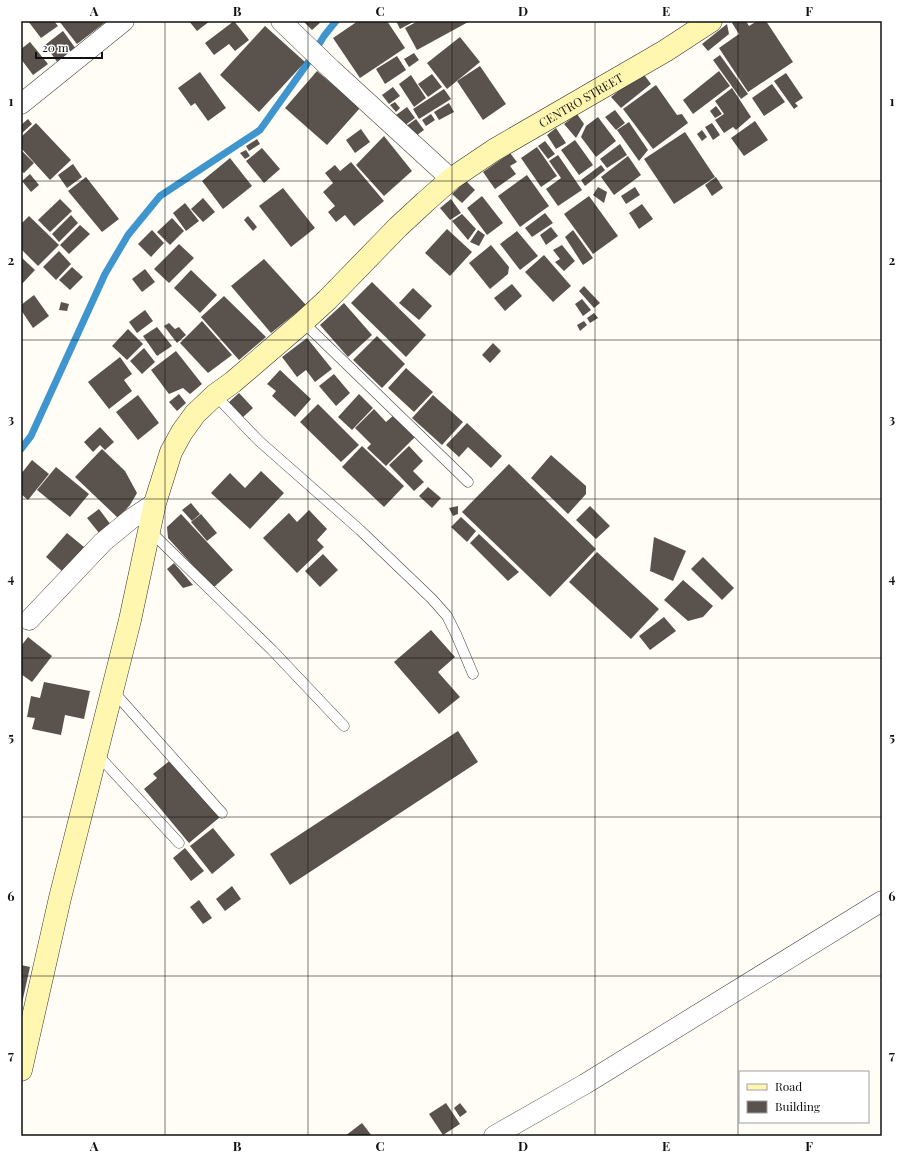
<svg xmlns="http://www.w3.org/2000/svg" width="903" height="1157" font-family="'Playfair Display',serif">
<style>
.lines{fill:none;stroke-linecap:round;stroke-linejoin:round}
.stream{stroke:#3f96cf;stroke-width:7}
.building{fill:#5a524d}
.lane-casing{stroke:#444;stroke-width:11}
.street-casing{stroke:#444;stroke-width:21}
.secondary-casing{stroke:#333;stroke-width:23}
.lane{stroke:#fff;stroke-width:10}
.street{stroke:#fff;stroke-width:20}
.secondary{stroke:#fff6b0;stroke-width:22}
.grid{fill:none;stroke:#111;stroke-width:1;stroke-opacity:0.55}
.labels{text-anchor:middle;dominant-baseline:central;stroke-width:4;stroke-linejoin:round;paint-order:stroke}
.street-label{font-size:12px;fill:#111;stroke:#fff}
.neatline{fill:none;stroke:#111;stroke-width:1.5}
.grid-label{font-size:13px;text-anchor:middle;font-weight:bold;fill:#111}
</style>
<rect width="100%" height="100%" fill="#fffdf5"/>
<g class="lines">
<!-- stream -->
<path class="stream" d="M21,449L31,436L105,274L128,235L160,196L260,130L307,64L324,36L336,21"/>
</g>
<!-- building -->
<g class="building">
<path d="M28,21H54L58,26L41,38Z"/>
<path d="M59,21H107L77,44Z"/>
<path d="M189,21H210L197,31Z"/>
<path d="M234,21L249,40L235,51L229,44L214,55L205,43Z"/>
<path d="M303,21H322L312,30Z"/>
<path d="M358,21H387L405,48L360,78L333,38Z"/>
<path d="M396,21H415L400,29Z"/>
<path d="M418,21H470L417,50L405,28Z"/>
<path d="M735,21H746L749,26L757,21H766L793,62L748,92L719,48L739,34L732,23Z"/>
<path d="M727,24L729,34L708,51L702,44Z"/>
<path d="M265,26L305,62L259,112L220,75Z"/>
<path d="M63,31L76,49L58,63L45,45Z"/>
<path d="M460,37L480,62L447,89L427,63Z"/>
<path d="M30,42L48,64L33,75L21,59V49Z"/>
<path d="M414,53L419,60L409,67L404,59Z"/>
<path d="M720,55L748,94L741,99L713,60Z"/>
<path d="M397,56L406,70L385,84L376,69Z"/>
<path d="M480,66L506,104L483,120L457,81Z"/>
<path d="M317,71L360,108L327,145L285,108Z"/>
<path d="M719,71L730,86L693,114L683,100Z"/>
<path d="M200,72L226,108L208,121L195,103L191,106L178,88Z"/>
<path d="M642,72L651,84L621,108L611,97Z"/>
<path d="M786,73L803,98L795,103L798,106L794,109L774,81Z"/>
<path d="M432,74L442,87L428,97L418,84Z"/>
<path d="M411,75L426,98L414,107L399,84Z"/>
<path d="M772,84L785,102L764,116L752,98Z"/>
<path d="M656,85L677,115L682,114L688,123L653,149L623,109Z"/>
<path d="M393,87L400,96L389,104L382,95Z"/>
<path d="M732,88L751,117L736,130L733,127L724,133L715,120L724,114L715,101Z"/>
<path d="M444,89L451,99L419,119L413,109Z"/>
<path d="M395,102L400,108L396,112L390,105Z"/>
<path d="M449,103L454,112L439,120L434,112Z"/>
<path d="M716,106L722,114L715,118L710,111Z"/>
<path d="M407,107L415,118L404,126L396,115Z"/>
<path d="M615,110L625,123L616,130L605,117Z"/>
<path d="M431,114L435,120L426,126L422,120Z"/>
<path d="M577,114L584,124L576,138L564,124Z"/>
<path d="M598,117L616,141L596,157L581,137L586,126Z"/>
<path d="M28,119L32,124L21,134V125Z"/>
<path d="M416,119L424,130L413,138L405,127Z"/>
<path d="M755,121L768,140L744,156L731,138Z"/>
<path d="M629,122L648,150L639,161L617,130Z"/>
<path d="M36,123L71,160L50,180L21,148V137Z"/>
<path d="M712,123L720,135L713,140L705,127Z"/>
<path d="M556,128L566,143L556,149L547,135Z"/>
<path d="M361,129L370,142L355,153L346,140Z"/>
<path d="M702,130L707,137L702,141L697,134Z"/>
<path d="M685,132L715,177L674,204L644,159Z"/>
<path d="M384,136L412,171L384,196L356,165Z"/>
<path d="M257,139L260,144L249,151L246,146Z"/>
<path d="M575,140L593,165L579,175L561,150Z"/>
<path d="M545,141L555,154L548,159L538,146Z"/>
<path d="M620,144L627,155L607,168L600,159Z"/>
<path d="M537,147L557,176L541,187L521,158Z"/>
<path d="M262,148L280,169L264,183L246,161Z"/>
<path d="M21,150L34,163L24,173L21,171Z"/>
<path d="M246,150L250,156L245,159L240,153Z"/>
<path d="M510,153L517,162L510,166L516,174L495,189L483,172Z"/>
<path d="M558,155L582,190L558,206L546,189L561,178L549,161Z"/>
<path d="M628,156L641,175L614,195L601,177Z"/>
<path d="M230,158L252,186L223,209L202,181Z"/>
<path d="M351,162L384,201L354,226L345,215L336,222L328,212L335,206L323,192L333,183L325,173L335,165L340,171Z"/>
<path d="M73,164L82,177L67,188L58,175Z"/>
<path d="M601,165L605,170L585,186L581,180Z"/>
<path d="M30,174L39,185L31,192L22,181Z"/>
<path d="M527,175L549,206L520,227L498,196Z"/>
<path d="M86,177L119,219L102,232L68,191Z"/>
<path d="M716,177L723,188L712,196L705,185Z"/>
<path d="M466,181L475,190L462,203L452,194Z"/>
<path d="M598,187L607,192L604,203L593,195Z"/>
<path d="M635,187L640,195L626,204L621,196Z"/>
<path d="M283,188L315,228L291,247L259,206Z"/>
<path d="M482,196L503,223L487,235L467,208Z"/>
<path d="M589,196L618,236L593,254L564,214Z"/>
<path d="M203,198L215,212L203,222L191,209Z"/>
<path d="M60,199L72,211L50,232L38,220Z"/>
<path d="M451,199L461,213L450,220L440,208Z"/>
<path d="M185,203L199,221L186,231L173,213Z"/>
<path d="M642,204L653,219L639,229L629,213Z"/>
<path d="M545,213L553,223L532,237L525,228Z"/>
<path d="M462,214L476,229L468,240L452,221Z"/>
<path d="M71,215L78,223L59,242L52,234Z"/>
<path d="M29,216L59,245L38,266L21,249V224Z"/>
<path d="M248,216L257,227L253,231L244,220Z"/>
<path d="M172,218L184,231L170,245L157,232Z"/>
<path d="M80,225L90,234L69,254L60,245Z"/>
<path d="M551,227L558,236L546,245L540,235Z"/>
<path d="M447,229L472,252L450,276L425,253Z"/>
<path d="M152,230L164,243L151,257L138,244Z"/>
<path d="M478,230L485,235L479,246L470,242Z"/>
<path d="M573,230L593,258L583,265L565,237Z"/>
<path d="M517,231L538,256L520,270L500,244Z"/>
<path d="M179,244L194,258L169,283L154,269Z"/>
<path d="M491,245L509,267L508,274L490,289L469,263Z"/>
<path d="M562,245L575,261L564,271L555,262L560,259L553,250Z"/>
<path d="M59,251L71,264L56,280L43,267Z"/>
<path d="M544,255L571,286L553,302L525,272Z"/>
<path d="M21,257L35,270L21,285Z"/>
<path d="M264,259L306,305L271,333L231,286Z"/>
<path d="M72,267L83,277L70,290L59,280Z"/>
<path d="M145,269L155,282L142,292L132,279Z"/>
<path d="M191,270L217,295L200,313L174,288Z"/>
<path d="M372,282L426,335L406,357L351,303Z"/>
<path d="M512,284L522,296L505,311L494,298Z"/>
<path d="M584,286L600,303L594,308L579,291Z"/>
<path d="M413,288L432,306L419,320L399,303Z"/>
<path d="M34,295L49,316L33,328L21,310V305Z"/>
<path d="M224,296L266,337L239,360L201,317Z"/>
<path d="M582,299L591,310L583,316L575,304Z"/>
<path d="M61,302L69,304L67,311L59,310Z"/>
<path d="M344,303L372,335L348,357L320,325Z"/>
<path d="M145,310L153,321L137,333L129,322Z"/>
<path d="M594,313L598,318L590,323L587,318Z"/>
<path d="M202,321L232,355L208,373L180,343Z"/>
<path d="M584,321L587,325L580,331L577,325Z"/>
<path d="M169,323L175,329L179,327L186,335L177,343L164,326Z"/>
<path d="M157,327L172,346L157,356L143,336Z"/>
<path d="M128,329L143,344L127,360L112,346Z"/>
<path d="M377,336L405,364L382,388L353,360Z"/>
<path d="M307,338L332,369L315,382L306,370L297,377L282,357Z"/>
<path d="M493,343L501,351L490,363L482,355Z"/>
<path d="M144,348L155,362L142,374L130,361Z"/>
<path d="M176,351L202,384L190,394L183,388L169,394L151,370Z"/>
<path d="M120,357L132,374L124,380L132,391L109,409L88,382Z"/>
<path d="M406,368L433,392L414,412L388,388Z"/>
<path d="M280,370L311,399L295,417L272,396L276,391L267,384Z"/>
<path d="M334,374L350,393L336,406L319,386Z"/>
<path d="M239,393L253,408L242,418L228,403Z"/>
<path d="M179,394L186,403L177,411L169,402Z"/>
<path d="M359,394L373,408L352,430L338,417Z"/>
<path d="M138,395L159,423L138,440L116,412Z"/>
<path d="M433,395L463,422L442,445L412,418Z"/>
<path d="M318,404L359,445L341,462L300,422Z"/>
<path d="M374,409L386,422L394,415L415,437L386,466L367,448L371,444L355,428Z"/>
<path d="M467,423L502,456L491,468L468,447L459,457L446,445Z"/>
<path d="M100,427L114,442L105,450L100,445L93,452L84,442Z"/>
<path d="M362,446L404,486L384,507L342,467Z"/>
<path d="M409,446L423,461L413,471L424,482L414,491L389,465Z"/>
<path d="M102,449L125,471L137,493L130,505L118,518L75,477Z"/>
<path d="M551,455L586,486V494L568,514L531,478Z"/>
<path d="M32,460L49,474L28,500L21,494V474Z"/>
<path d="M509,464L596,549L550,597L462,512Z"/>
<path d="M56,467L89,494L70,517L37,490Z"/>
<path d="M261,471L284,493L250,529L211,493L230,473L245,488Z"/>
<path d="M428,487L441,498L432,508L419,496Z"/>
<path d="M191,503L200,514L192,521L182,510Z"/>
<path d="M458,506V514L453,516L449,508Z"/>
<path d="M590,506L610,526L596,539L576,520Z"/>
<path d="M99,509L111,525L99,533L87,518Z"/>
<path d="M309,510L327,529L317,540L324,547L297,573L263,538L289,513L297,522Z"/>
<path d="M181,514L233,570L213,588L168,538L167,527Z"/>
<path d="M201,514L217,533L207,541L191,522Z"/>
<path d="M461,517L476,531L467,542L451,527Z"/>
<path d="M67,533L84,547L63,572L46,557Z"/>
<path d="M479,534L519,572L508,581L470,543Z"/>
<path d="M654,537L686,551L673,581L650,571Z"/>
<path d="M597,552L659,609L631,639L569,582Z"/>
<path d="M323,554L338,570L320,587L305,571Z"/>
<path d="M703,557L734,588L722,600L691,569Z"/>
<path d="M174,563L193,585L183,588L167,569Z"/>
<path d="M683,580L713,606L703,617L688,621L664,600Z"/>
<path d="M664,617L676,631L650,650L639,636Z"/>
<path d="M431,630L455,657L438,672L460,697L439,714L394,662Z"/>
<path d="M28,637L52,656L32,682L21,674V646Z"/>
<path d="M44,682L90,691L84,719L65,715L61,735L32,729L35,718L27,717L31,696L40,698Z"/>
<path d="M458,731L478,762L290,885L270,854Z"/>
<path d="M172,759L220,817L189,843L144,789L157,778L153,774Z"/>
<path d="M213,828L235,855L212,874L190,846Z"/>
<path d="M185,848L204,871L191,881L173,858Z"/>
<path d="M232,886L241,899L225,911L216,899Z"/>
<path d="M199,900L212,918L203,924L190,907Z"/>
<path d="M21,965L30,967L22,1003H21Z"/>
<path d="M446,1103L460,1124L443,1135L429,1114Z"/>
<path d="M460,1103L467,1112L460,1117L454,1108Z"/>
<path d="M362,1123L372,1136H345Z"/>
</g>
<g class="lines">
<defs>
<g id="lane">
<path d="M303,322L468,482"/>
<path d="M215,395L258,440L360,530L432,599L447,616L456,634L473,674"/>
<path d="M150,531L272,650L344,726"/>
<path d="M113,691L222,813"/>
<path d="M97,754L179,843"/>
</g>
<g id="street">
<path d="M281,21L331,69L451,179"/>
<path d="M21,104L124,21"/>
<path d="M29,620L103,542L131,519L155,503"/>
<path d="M494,1136L585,1084L882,901"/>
</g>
<g id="secondary">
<path id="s1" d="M21,1070L60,898L130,620L155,503L171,452L182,432L195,414L215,395L233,382L303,322L327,300L398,227L425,202L451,179L494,150L665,51L711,21"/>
</g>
</defs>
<!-- lane casing -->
<use href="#lane" class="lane-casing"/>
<!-- street casing -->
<use href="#street" class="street-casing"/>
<!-- secondary casing -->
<use href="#secondary" class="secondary-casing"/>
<!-- lane -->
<use href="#lane" class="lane"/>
<!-- street -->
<use href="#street" class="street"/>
<!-- secondary -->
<use href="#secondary" class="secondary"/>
</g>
<!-- grid -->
<path class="grid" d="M165,21V1136M308,21V1136M452,21V1136M595,21V1136M738,21V1136M21,181H882M21,340H882M21,499H882M21,658H882M21,817H882M21,976H882"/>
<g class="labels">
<!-- street labels -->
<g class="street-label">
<text stroke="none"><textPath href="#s1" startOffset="1181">CENTRO STREET</textPath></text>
</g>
</g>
<!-- border -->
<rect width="903" height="1157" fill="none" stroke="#ffffff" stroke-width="44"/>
<!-- legend -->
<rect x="739" y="1071" width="130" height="52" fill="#ffffff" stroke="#a0a0a0"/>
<rect x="747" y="1084" width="20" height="6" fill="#fff6b0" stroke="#a0a0a0"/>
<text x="775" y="1091" font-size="12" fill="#111111">Road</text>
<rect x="747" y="1101" width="20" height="12" fill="#5a524d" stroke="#a0a0a0"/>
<text x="775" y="1111" font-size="12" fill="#111111">Building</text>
<!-- scale -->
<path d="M36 52v6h66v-6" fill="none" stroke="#111111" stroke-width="2"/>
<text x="42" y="52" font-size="12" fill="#111111" stroke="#ffffff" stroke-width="3" paint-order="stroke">20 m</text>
<rect x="22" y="22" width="859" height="1113" class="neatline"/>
<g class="grid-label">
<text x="94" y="16">A</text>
<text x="237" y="16">B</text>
<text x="380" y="16">C</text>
<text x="523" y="16">D</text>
<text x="666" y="16">E</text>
<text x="809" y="16">F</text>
<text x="11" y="106">1</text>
<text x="892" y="106">1</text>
<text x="11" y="265">2</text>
<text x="892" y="265">2</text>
<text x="11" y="424">3</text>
<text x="892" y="424">3</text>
<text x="11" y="583">4</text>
<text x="892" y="583">4</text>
<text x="11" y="742">5</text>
<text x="892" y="742">5</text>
<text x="11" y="901">6</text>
<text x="892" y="901">6</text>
<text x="11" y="1060">7</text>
<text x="892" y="1060">7</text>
<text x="94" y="1151">A</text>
<text x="237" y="1151">B</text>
<text x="380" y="1151">C</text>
<text x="523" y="1151">D</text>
<text x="666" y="1151">E</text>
<text x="809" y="1151">F</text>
</g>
</svg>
